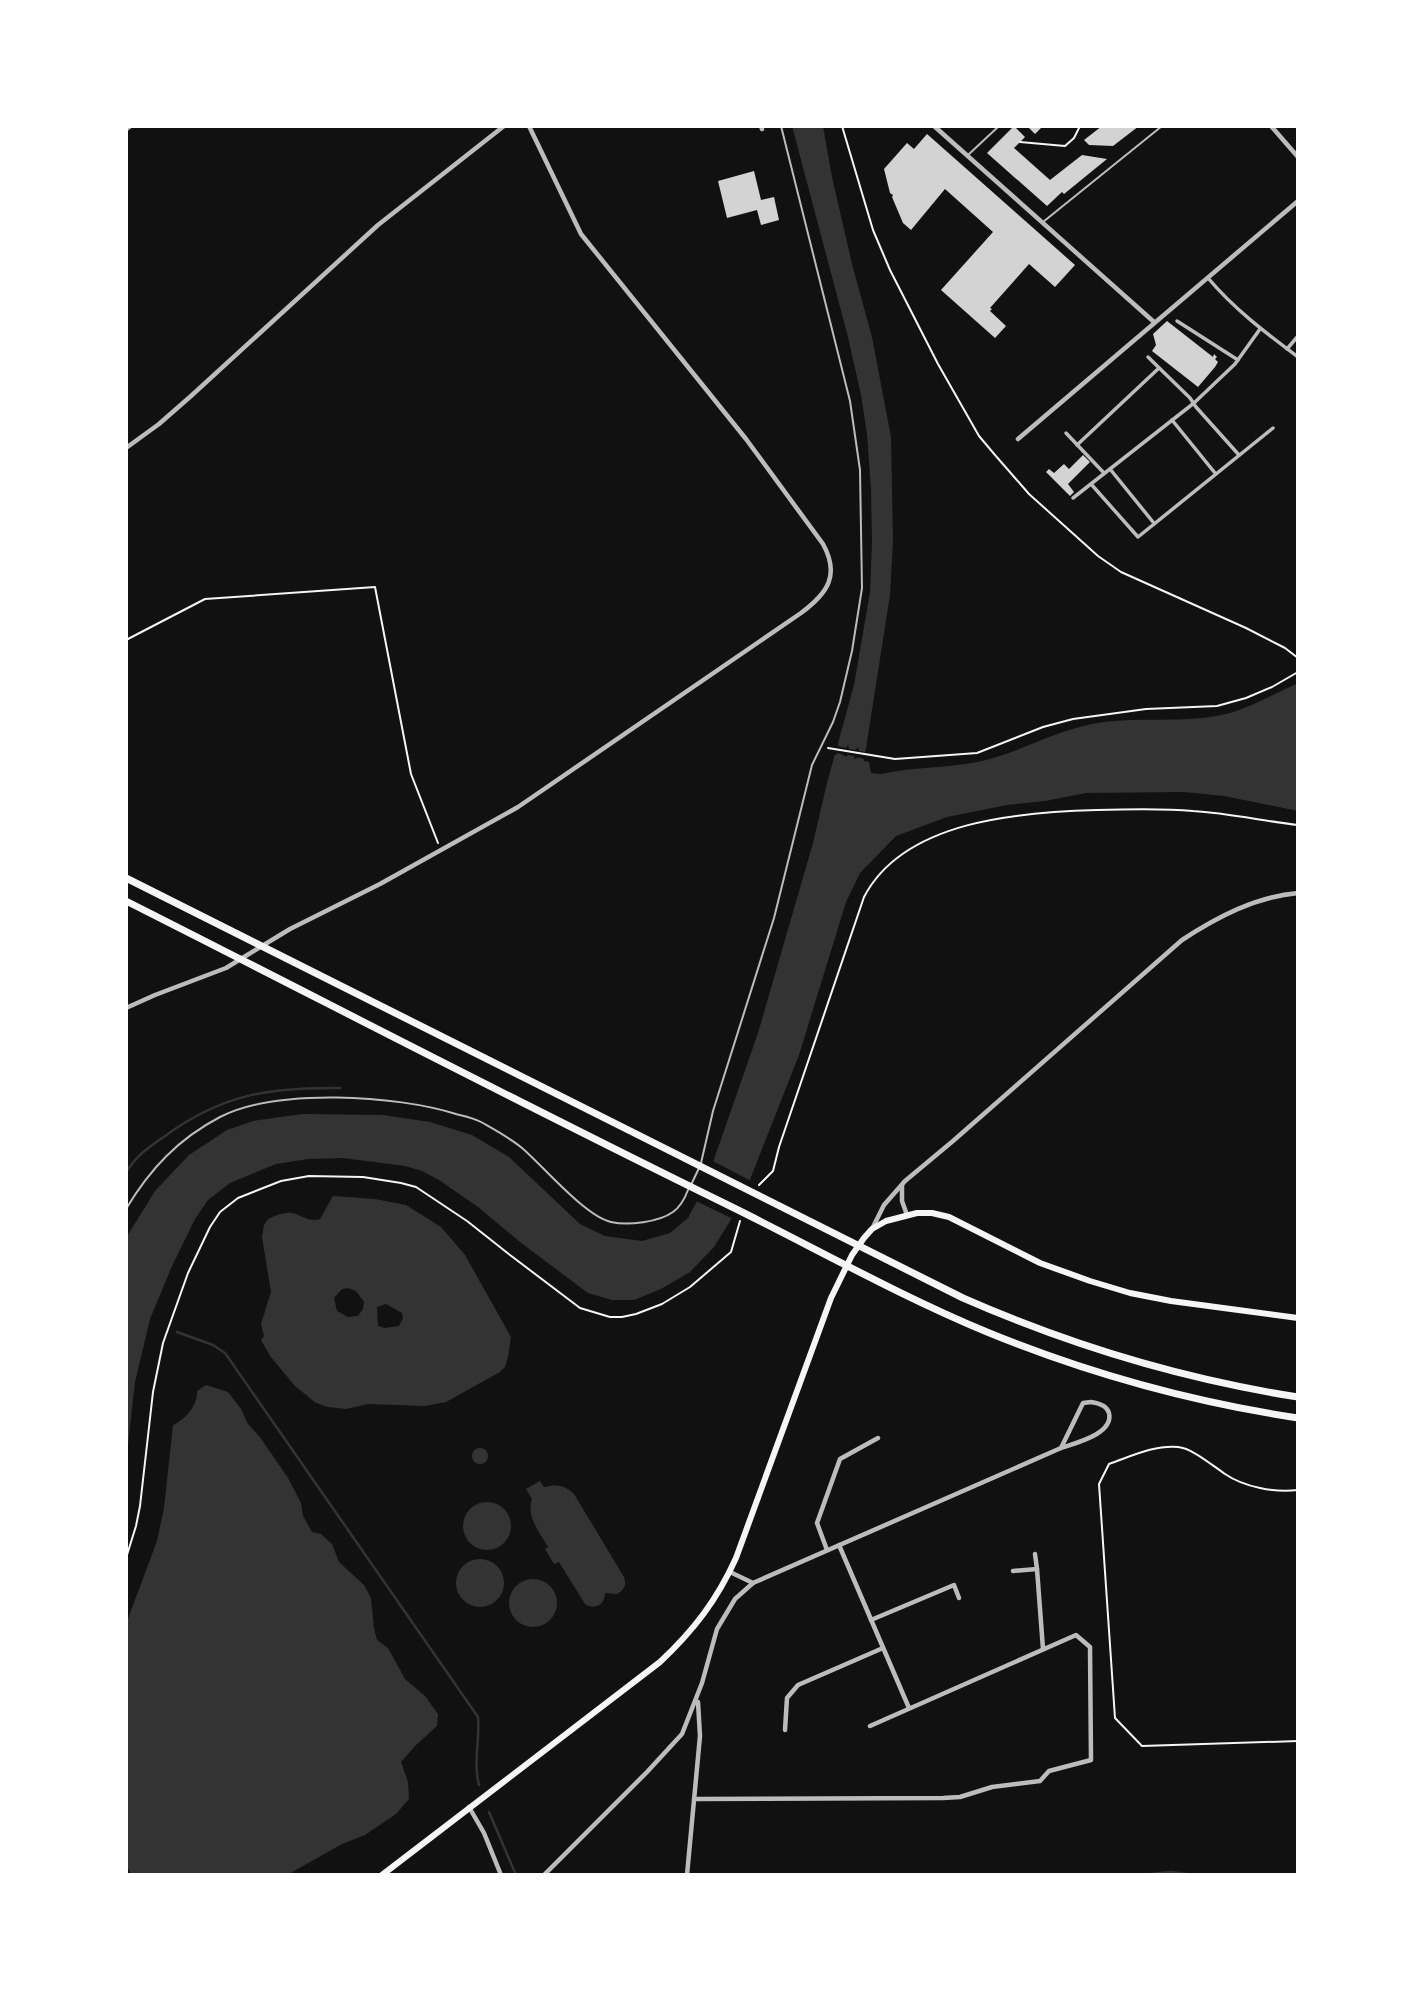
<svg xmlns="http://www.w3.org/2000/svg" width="1424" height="2001" font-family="'DM Sans',sans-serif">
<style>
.water{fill:#333;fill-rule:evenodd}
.pier{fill:#111}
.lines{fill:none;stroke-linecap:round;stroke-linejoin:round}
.stream{stroke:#333;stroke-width:2.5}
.building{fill:#d3d3d3}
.path{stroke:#f5f5f5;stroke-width:2}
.service{stroke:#bcbcbc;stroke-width:2}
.pedestrian{stroke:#bcbcbc;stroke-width:3.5}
.minor{stroke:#bcbcbc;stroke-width:4.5}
.tertiary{stroke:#bcbcbc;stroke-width:5}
.secondary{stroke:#f5f5f5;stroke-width:6}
.trunk{stroke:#f5f5f5;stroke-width:7}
</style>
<rect width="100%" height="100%" fill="#111"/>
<!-- water -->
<g class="water">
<path d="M792,126H823L832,177L852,264L872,337L891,437L893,541L890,595L864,761L869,762L871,773L881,774C915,766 951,769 986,760C1022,751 1055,731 1092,724C1137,715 1185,725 1230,713C1253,706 1276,693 1298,683V718L1296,730L1298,736V811L1224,796L1184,792L1086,793L1045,801L1007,805L947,817L896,836L860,873L846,902L799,1055L740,1205L714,1247L690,1272L661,1289L634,1300H612L588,1293L520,1242L478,1207L439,1180L422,1171L405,1166L343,1158L308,1159L276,1164L230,1183L208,1200L195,1219L172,1266L150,1319L135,1382L126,1463V1238L155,1191L189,1155L227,1130L253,1121L302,1114L383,1115L430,1122L472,1135L509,1157L580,1224L605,1236L642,1241L670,1233L688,1218L704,1188L758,1033L813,843L827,783L854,685L870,592L872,542L871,489L867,434L861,395L848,337Z"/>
<path d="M333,1196L375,1199L406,1205L441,1227L465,1255L511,1337L508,1357L505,1367L500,1372L446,1402L425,1406L368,1404L346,1409L328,1407L316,1403L295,1386L270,1356L261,1340L264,1336L261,1324L271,1292L262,1237L264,1225L268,1219C275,1216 284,1212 292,1213C302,1215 310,1223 320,1219ZM348,1288L356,1291L364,1302L363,1309L358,1316L348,1317L337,1311L334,1298L342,1289ZM386,1304L402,1313L403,1318L399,1326L385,1328L378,1326L377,1307Z"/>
<path d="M206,1385L228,1392L241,1409L248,1424L260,1437L288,1478L301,1503L303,1516L312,1532L321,1534L332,1544L339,1562L364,1585L371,1598L374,1628L377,1640L388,1648L405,1679L425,1696L438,1714L437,1726L415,1746L401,1762L408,1782L409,1799L396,1814L365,1835L342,1844L287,1875H131L126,1864V1624L157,1541L164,1508L173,1425C185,1420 198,1405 197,1391Z"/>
<circle cx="480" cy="1456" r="8"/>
<path d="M540,1481L544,1487C556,1484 565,1485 574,1494L624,1577C627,1585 624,1590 617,1594L605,1593C605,1605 595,1610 585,1604L559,1562L554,1564L545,1549L548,1547C539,1531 526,1517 532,1499L526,1489Z"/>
<circle cx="487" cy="1526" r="24"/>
<circle cx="480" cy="1583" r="24"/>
<circle cx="533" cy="1603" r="24"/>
</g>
<!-- pier -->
<g class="pier">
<path d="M834,744H838V746L846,748L848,745L849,749L855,750L858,747L859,751L866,752L867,750H871L869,759L872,762L858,757L855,759L854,756L848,755L845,757L844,755L837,753L836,755H831Z"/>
<path d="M711,1160L753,1182L743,1207L735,1220L694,1200Z"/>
</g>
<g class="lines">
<!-- stream -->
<g class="stream">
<path d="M126,1172C138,1154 148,1148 165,1136C222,1094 271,1087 340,1088"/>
<path d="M177,1332L213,1345L225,1353L478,1717C480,1740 473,1762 479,1785"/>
<path d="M489,1812L516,1875"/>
<path d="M1142,1875L1171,1872L1194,1875"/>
</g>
</g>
<!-- building -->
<g class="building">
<path d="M1014,126L1025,137L1014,148L1050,180L1082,155L1107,159L1064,194L1062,192L1047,206L987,153Z"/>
<path d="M1027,126H1043L1035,134Z"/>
<path d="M1102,126H1139L1113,146L1089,145L1084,140Z"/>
<path d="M927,134L1075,265L1055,287L1029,264L990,308L992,309L990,311L1006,326L995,338L941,290L993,232L945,189L911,230L903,223L892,197L893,195L890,193L884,169L907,143L914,149Z"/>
<path d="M754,171L761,200L774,197L779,220L761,225L757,210L727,218L718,181Z"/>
<path d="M1167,321L1213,357L1214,354L1217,357L1215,359L1218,362L1215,367L1198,387L1152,351L1156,345L1153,334Z"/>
<path d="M1083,455L1090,462L1068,484L1074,492L1070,496L1046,472L1049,469L1054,473L1064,464L1069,469Z"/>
</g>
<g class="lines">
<!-- path -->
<g class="path">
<path d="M842,126L873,230L890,270L938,364L979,436L995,455L1029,494L1098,556L1121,572L1246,628L1285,648L1298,658"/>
<path d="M1020,142L1065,146L1074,138L1080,126"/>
<path d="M126,640L205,599L375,587L411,774L438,843"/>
<path d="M828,748L895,759L977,753L1043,727L1073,719L1146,709L1217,706L1246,698L1272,687L1298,672"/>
<path d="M759,1185L773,1171L779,1147L864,897C904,820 1021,812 1097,810C1129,809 1161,808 1193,811C1228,813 1263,821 1298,825"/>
<path d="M1298,1490C1275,1493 1244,1487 1225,1474C1213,1466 1192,1448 1178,1447C1154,1445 1132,1456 1109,1464L1099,1484L1115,1718L1142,1746L1298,1741"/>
<path d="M126,1558L136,1526L140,1506L153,1392L163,1343L188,1273L210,1227L220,1212L238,1198L281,1181L309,1176L363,1177L401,1183L416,1187L467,1221L510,1255L580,1308L610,1317H622L636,1314L662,1304L690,1287L731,1252L740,1221"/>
</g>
<!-- service -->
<g class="service">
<path d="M968,155L999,126"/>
<path d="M1043,222L1162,126"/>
<path d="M701,1163L713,1111L774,918L812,765L833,722L840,702L852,651L862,588L860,470L850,401L781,126"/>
<path d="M691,1185L699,1168"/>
<path d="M126,1209C150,1169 178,1139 220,1117C277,1088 396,1095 456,1114C464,1116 474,1118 481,1122C495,1130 510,1138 522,1148C544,1167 585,1216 611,1222C628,1226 659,1222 673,1212C680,1207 685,1198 688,1190"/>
</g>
<!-- pedestrian -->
<g class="pedestrian">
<path d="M1208,278C1234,309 1266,333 1298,357"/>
<path d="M1177,321L1238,360"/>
<path d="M1287,349L1298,336"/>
<path d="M1148,357L1190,398L1196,407L1239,455"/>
<path d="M1172,420L1215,473"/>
<path d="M1066,433L1104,473"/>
<path d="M1077,445L1159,368"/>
<path d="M1110,469L1153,522"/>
<path d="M1091,484L1138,537L1273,428"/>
<path d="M1073,498L1194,403L1235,364L1260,329"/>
</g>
<!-- minor -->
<g class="minor">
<path d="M761,126L762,129"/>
<path d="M934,126L1154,322"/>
<path d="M1271,126L1298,157"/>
<path d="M1018,439L1298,201"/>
<path d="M126,448L159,424L191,396L378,225L504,126"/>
<path d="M126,1008L155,995L226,968L290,929L380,884L518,807L801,613C828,593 840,575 823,544L746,439L581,234L529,126"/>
<path d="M902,1185V1201L907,1215"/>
<path d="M872,1229L884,1205L905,1181L953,1141L1182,940C1217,917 1255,897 1298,893"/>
<path d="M1091,1402C1098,1403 1107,1406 1109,1413C1114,1434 1075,1443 1061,1448L1083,1403Z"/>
<path d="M839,1545L909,1708"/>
<path d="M827,1550L817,1523L840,1459L878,1438"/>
<path d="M1035,1554L1037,1569"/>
<path d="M1013,1571L1037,1569L1043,1649"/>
<path d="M730,1572L753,1583"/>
<path d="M871,1620L954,1585L959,1598"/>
<path d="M785,1730L787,1698L798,1685L883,1648"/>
<path d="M694,1799L943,1798L960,1797L992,1787L1040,1781L1049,1771L1091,1760L1090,1647L1076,1635L870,1726"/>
<path d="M469,1807L484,1833L501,1875"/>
<path d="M544,1875L647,1772L682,1734L702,1683L717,1629L735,1599L753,1583L1061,1448"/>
<path d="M687,1875L700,1736L698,1702"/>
</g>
<!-- tertiary -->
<path class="tertiary" d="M126,129L130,126"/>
<!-- secondary -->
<path class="secondary" d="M382,1875L660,1662C694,1630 717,1600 736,1558L831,1298L852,1255L864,1238L872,1229L886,1221L917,1213H932L949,1217L1040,1263L1090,1281L1130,1293L1171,1301L1298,1318"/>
<!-- trunk -->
<g class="trunk">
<path d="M126,878L963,1298C1070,1345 1182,1379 1298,1397"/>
<path d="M126,901C328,1003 529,1108 732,1207C817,1249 900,1296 987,1332C1087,1373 1192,1402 1298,1418"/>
</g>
</g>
<!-- border -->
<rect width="1424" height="2001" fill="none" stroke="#ffffff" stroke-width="256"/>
</svg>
